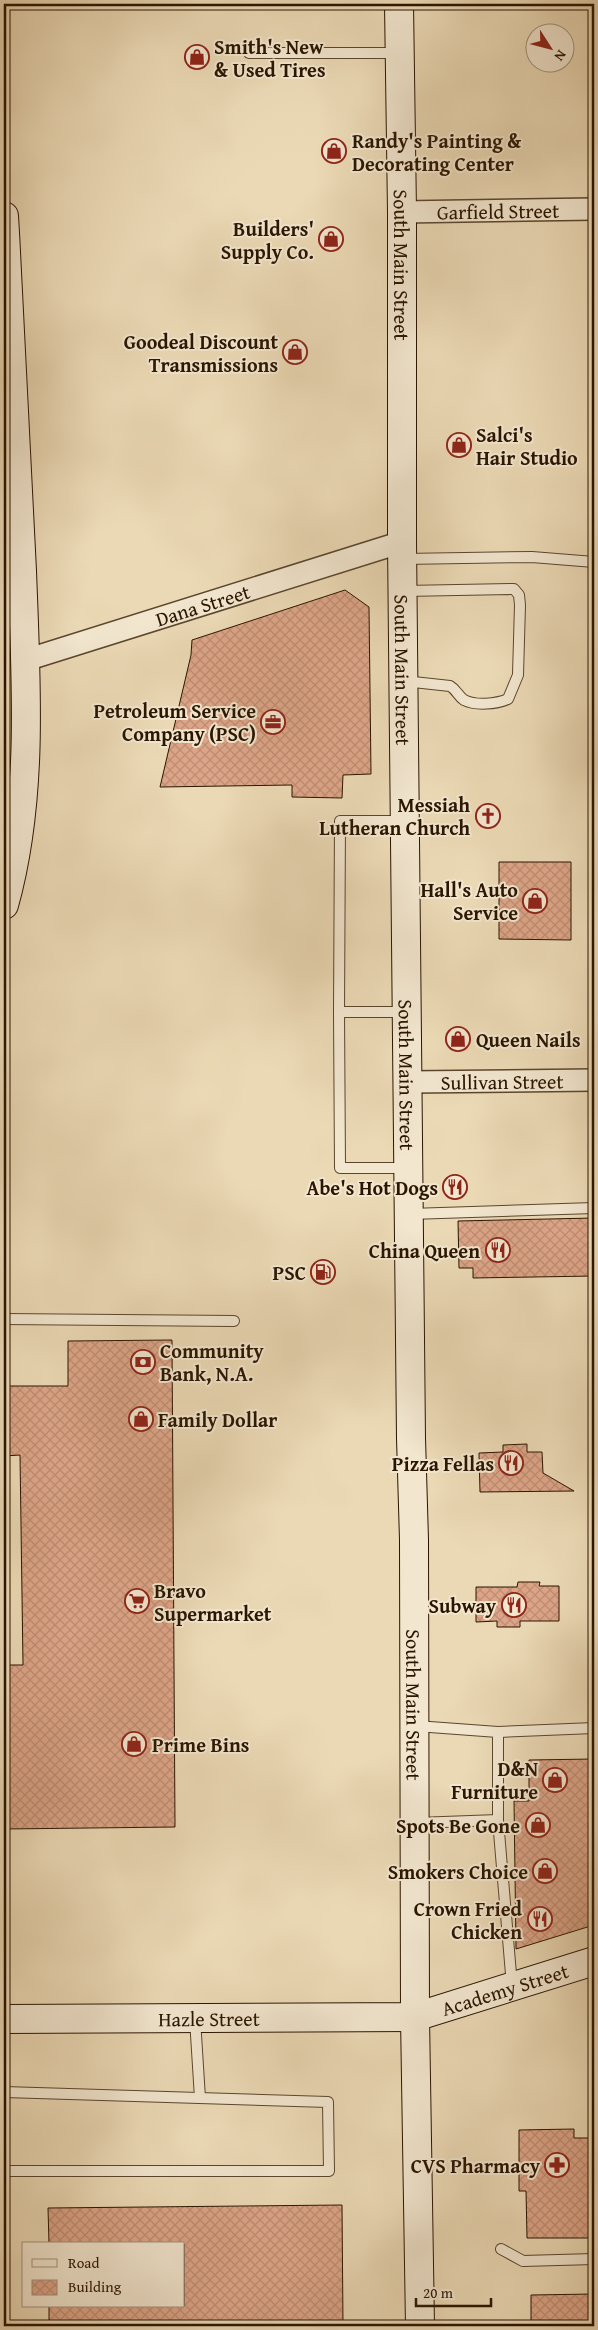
<svg xmlns="http://www.w3.org/2000/svg" width="598" height="2330" font-family="'Gentium Book Plus',serif">
<style>
.building{fill:url(#building-cross-hatch);stroke:#2a1500}
.lines{fill:none;stroke-linecap:round;stroke-linejoin:round}
.lane-casing{stroke:#5a462d;stroke-width:12}
.street-casing{stroke:#5a462d;stroke-width:24}
.secondary-casing{stroke:#2a1500;stroke-width:30}
.lane{stroke:#f2e6cf;stroke-width:10}
.street{stroke:#f2e6cf;stroke-width:21}
.secondary{stroke:#f2e6cf;stroke-width:28}
.labels{text-anchor:middle;dominant-baseline:central;stroke-width:4;stroke-linejoin:round;paint-order:stroke}
.poi-label{font-size:20px;font-weight:bold;fill:#2a1500;stroke:#f2e6cf;text-anchor:end}
.street-label{font-size:20px;fill:#2a1500;stroke:#f2e6cf}
</style>
<defs>
<pattern id="building-cross-hatch" width="8" height="8" patternUnits="userSpaceOnUse" patternTransform="scale(1.25)"><rect width="8" height="8" fill="#dda588"/><path d="M0 0l8 8M0 8l8-8" fill="none" stroke="#be8d74"/></pattern>
</defs>
<rect width="100%" height="100%" fill="#ebd9b5"/>
<filter id="stains"><feTurbulence type="fractalNoise" baseFrequency=".004" numOctaves="4"/><feColorMatrix values="0 0 0 0 .2 0 0 0 0 .09 0 0 0 0 .02 0 0 0 .5 -.17"/></filter>
<radialGradient id="worn" r=".72"><stop offset=".6" stop-color="#630" stop-opacity="0"/><stop offset="1" stop-color="#630" stop-opacity=".3"/></radialGradient>
<!-- building -->
<g class="building">
<path d="M345,590L369,607L371,774L343,775L342,798L292,797V785L160,787L191,655L192,640Z"/>
<path d="M499,862H571V940L499,939Z"/>
<path d="M594,1218V1276L473,1278V1268H459L458,1221Z"/>
<path d="M172,1340L175,1827L4,1829V1665H23L20,1455L4,1456V1386H68V1341Z"/>
<path d="M527,1444V1452H542L543,1473L574,1491L480,1492L479,1453L503,1452V1445Z"/>
<path d="M518,1582H540L539,1586H559V1621H520V1627H497V1621L476,1622V1587H517Z"/>
<path d="M594,1759V1925L516,1949L514,1801H529V1760Z"/>
<path d="M574,2129V2138H594V2238H527L526,2191H519V2130Z"/>
<path d="M342,2205L343,2326H49V2306H184V2244H49L48,2208Z"/>
<path d="M594,2294V2326H531V2295Z"/>
</g>
<g class="lines">
<defs>
<g id="lane">
<path d="M249,53H398"/>
<path d="M403,559L532,557L594,562"/>
<path d="M404,591L514,589L519,595L520,605L518,675L508,699C496,704 476,706 464,700C458,696 457,690 450,686L404,681"/>
<path d="M339,1012L340,821H404"/>
<path d="M407,1168H340L339,1012H407"/>
<path d="M410,1214L594,1208"/>
<path d="M4,1319L234,1321"/>
<path d="M498,1732L594,1728"/>
<path d="M498,1820L512,1986"/>
<path d="M416,1823L498,1820V1732L416,1726"/>
<path d="M195,2019L200,2098"/>
<path d="M4,2092L328,2102L329,2171H4"/>
<path d="M501,2249L523,2261L594,2259"/>
</g>
<g id="street">
<path id="s1" d="M402,212L594,209"/>
<path id="s2" d="M26,660L402,542"/>
<path id="s3" d="M408,1082L594,1080"/>
</g>
<g id="secondary">
<path id="s4" d="M399,4L402,212V542L411,1438L414,1540L415,2017L420,2326"/>
<path d="M4,216C11,334 17,452 22,571C26,681 34,798 4,905"/>
<path id="s5" d="M4,2019L415,2017L594,1961"/>
</g>
</defs>
<!-- lane casing -->
<use href="#lane" class="lane-casing"/>
<!-- street casing -->
<use href="#street" class="street-casing"/>
<!-- secondary casing -->
<use href="#secondary" class="secondary-casing"/>
<!-- lane -->
<use href="#lane" class="lane"/>
<!-- street -->
<use href="#street" class="street"/>
<!-- secondary -->
<use href="#secondary" class="secondary"/>
</g>
<!-- icons -->
<defs>
<symbol id="shop-ring" viewBox="-11 -11 22 22"><circle r="9.5" fill="#f2e6cf" stroke="#8f2418" stroke-width="1.5"/><path d="M-5-2.5h2.3a2.7 3.5 0 0 1 5.4 0H5L5.5 6h-11ZM-1.5-2.5h3a1.5 2.3 0 0 0-3 0Z" fill="#8f2418"/></symbol>
<symbol id="office-ring" viewBox="-11 -11 22 22"><circle r="9.5" fill="#f2e6cf" stroke="#8f2418" stroke-width="1.5"/><path d="M-6-3h4V-5.5h4V-3h4V5H-6ZM-1-4.5V-3h2v-1.5ZM-6 0V1H6V0Z" fill="#8f2418"/></symbol>
<symbol id="church-ring" viewBox="-11 -11 22 22"><circle r="9.5" fill="#f2e6cf" stroke="#8f2418" stroke-width="1.5"/><path d="M-1.2-6h2.4v3.5h3.3v2.4h-3.3V6h-2.4V-.1h-3.3v-2.4h3.3Z" fill="#8f2418"/></symbol>
<symbol id="restaurant-ring" viewBox="-11 -11 22 22"><circle r="9.5" fill="#f2e6cf" stroke="#8f2418" stroke-width="1.5"/><path d="M-5-6h1v4h1v-4h1v4h1v-4h1v5L-1.5 .5V6h-2V.5L-5-1ZM5-6V6H3V1.5H1.5Q1.5-4 5-6Z" fill="#8f2418"/></symbol>
<symbol id="fuel-ring" viewBox="-11 -11 22 22"><circle r="9.5" fill="#f2e6cf" stroke="#8f2418" stroke-width="1.5"/><path d="M-5.5-6h7V0h2V4h1.3V-2.5L3-4.5l.8-.8L6-3V5H2.5V1h-1V6h-7ZM-4.2-4.7v3.2H.2V-4.7Z" fill="#8f2418"/></symbol>
<symbol id="bank-ring" viewBox="-11 -11 22 22"><circle r="9.5" fill="#f2e6cf" stroke="#8f2418" stroke-width="1.5"/><path d="M-6-4H6V4H-6ZM0-2.3a2.3 2.3 0 1 0 0 4.6a2.3 2.3 0 1 0 0-4.6Z" fill="#8f2418"/></symbol>
<symbol id="supermarket-ring" viewBox="-11 -11 22 22"><circle r="9.5" fill="#f2e6cf" stroke="#8f2418" stroke-width="1.5"/><path d="M-6-5.5h2.5l.6 2H6L4.5 2H-2.5L-4.4-4H-6ZM-1.5 3.2a1.3 1.3 0 1 0 .1 0ZM3 3.2a1.3 1.3 0 1 0 .1 0Z" fill="#8f2418"/></symbol>
<symbol id="pharmacy-ring" viewBox="-11 -11 22 22"><circle r="9.5" fill="#f2e6cf" stroke="#8f2418" stroke-width="1.5"/><path d="M-2-6h4v4h4v4h-4v4h-4v-4h-4v-4h4Z" fill="#8f2418"/></symbol>
</defs>
<g fill-rule="evenodd">
<use href="#shop-ring" x="183" y="43" width="28" height="28"/>
<use href="#shop-ring" x="320" y="137" width="28" height="28"/>
<use href="#shop-ring" x="317" y="225" width="28" height="28"/>
<use href="#shop-ring" x="281" y="338" width="28" height="28"/>
<use href="#shop-ring" x="445" y="431" width="28" height="28"/>
<use href="#office-ring" x="259" y="708" width="28" height="28"/>
<use href="#church-ring" x="474" y="802" width="28" height="28"/>
<use href="#shop-ring" x="521" y="887" width="28" height="28"/>
<use href="#shop-ring" x="444" y="1025" width="28" height="28"/>
<use href="#restaurant-ring" x="441" y="1173" width="28" height="28"/>
<use href="#restaurant-ring" x="484" y="1236" width="28" height="28"/>
<use href="#fuel-ring" x="309" y="1258" width="28" height="28"/>
<use href="#bank-ring" x="129" y="1348" width="28" height="28"/>
<use href="#shop-ring" x="127" y="1405" width="28" height="28"/>
<use href="#restaurant-ring" x="497" y="1449" width="28" height="28"/>
<use href="#supermarket-ring" x="123" y="1587" width="28" height="28"/>
<use href="#restaurant-ring" x="500" y="1591" width="28" height="28"/>
<use href="#shop-ring" x="120" y="1730" width="28" height="28"/>
<use href="#shop-ring" x="541" y="1766" width="28" height="28"/>
<use href="#shop-ring" x="524" y="1811" width="28" height="28"/>
<use href="#shop-ring" x="531" y="1857" width="28" height="28"/>
<use href="#restaurant-ring" x="526" y="1905" width="28" height="28"/>
<use href="#pharmacy-ring" x="543" y="2151" width="28" height="28"/>
</g>
<g class="labels">
<!-- poi labels -->
<g class="poi-label">
<text x="214" y="46" text-anchor="start">Smith's New<tspan x="214" dy="23">&amp; Used Tires</tspan></text>
<text x="352" y="140" text-anchor="start">Randy's Painting &amp;<tspan x="352" dy="23">Decorating Center</tspan></text>
<text x="314" y="228">Builders'<tspan x="314" dy="23">Supply Co.</tspan></text>
<text x="278" y="341">Goodeal Discount<tspan x="278" dy="23">Transmissions</tspan></text>
<text x="476" y="434" text-anchor="start">Salci's<tspan x="476" dy="23">Hair Studio</tspan></text>
<text x="256" y="710">Petroleum Service<tspan x="256" dy="23">Company (PSC)</tspan></text>
<text x="470" y="804">Messiah<tspan x="470" dy="23">Lutheran Church</tspan></text>
<text x="518" y="889">Hall's Auto<tspan x="518" dy="23">Service</tspan></text>
<text x="476" y="1039" text-anchor="start">Queen Nails</text>
<text x="438" y="1187">Abe's Hot Dogs</text>
<text x="480" y="1250">China Queen</text>
<text x="306" y="1272">PSC</text>
<text x="160" y="1350" text-anchor="start">Community<tspan x="160" dy="23">Bank, N.A.</tspan></text>
<text x="158" y="1419" text-anchor="start">Family Dollar</text>
<text x="494" y="1463">Pizza Fellas</text>
<text x="154" y="1590" text-anchor="start">Bravo<tspan x="154" dy="23">Supermarket</tspan></text>
<text x="496" y="1605">Subway</text>
<text x="152" y="1744" text-anchor="start">Prime Bins</text>
<text x="538" y="1768">D&amp;N<tspan x="538" dy="23">Furniture</tspan></text>
<text x="520" y="1825">Spots Be Gone</text>
<text x="528" y="1871">Smokers Choice</text>
<text x="522" y="1908">Crown Fried<tspan x="522" dy="23">Chicken</tspan></text>
<text x="540" y="2165">CVS Pharmacy</text>
</g>
<!-- street labels -->
<g class="street-label">
<text stroke="none"><textPath href="#s1" startOffset="96">Garfield Street</textPath></text>
<text stroke="none"><textPath href="#s4" startOffset="261">South Main Street</textPath></text>
<text stroke="none"><textPath href="#s2" startOffset="185">Dana Street</textPath></text>
<text stroke="none"><textPath href="#s4" startOffset="666">South Main Street</textPath></text>
<text stroke="none"><textPath href="#s4" startOffset="1071">South Main Street</textPath></text>
<text stroke="none"><textPath href="#s3" startOffset="94">Sullivan Street</textPath></text>
<text stroke="none"><textPath href="#s4" startOffset="1701">South Main Street</textPath></text>
<text stroke="none"><textPath href="#s5" startOffset="505">Academy Street</textPath></text>
<text stroke="none"><textPath href="#s5" startOffset="205">Hazle Street</textPath></text>
</g>
</g>
<!-- margin -->
<rect width="598" height="2330" fill="none" stroke="#ebd9b5" stroke-width="20"/>
<rect x="5" y="5" width="588" height="2320" fill="none" stroke="#2a1500" stroke-width="2.5"/>
<rect x="10" y="10" width="578" height="2310" fill="none" stroke="#2a1500"/>
<!-- legend -->
<rect x="22" y="2242" width="162" height="65" fill="#f2e6cf" stroke="#a2927c"/>
<rect x="32" y="2259" width="25" height="8" fill="#f2e6cf" stroke="#a2927c"/>
<text x="68" y="2268" font-size="15" fill="#2a1500">Road</text>
<rect x="32" y="2280" width="25" height="15" fill="url(#building-cross-hatch)" stroke="#a2927c"/>
<text x="68" y="2292" font-size="15" fill="#2a1500">Building</text>
<!-- north arrow -->
<g transform="translate(550 48) rotate(126)"><circle r="24" fill="#f2e6cf" stroke="#a2927c"/>
<path d="M0-4L9 19L0 12L-9 19Z" fill="#8f2418"/>
<text y="-8" font-size="14" font-weight="bold" text-anchor="middle" fill="#2a1500">N</text>
</g>
<!-- scale -->
<path d="M416 2298v8h75v-8" fill="none" stroke="#2a1500" stroke-width="2.5"/>
<text x="423" y="2298" font-size="15" fill="#2a1500" stroke="#f2e6cf" stroke-width="4" paint-order="stroke">20 m</text>
<rect width="100%" height="100%" filter="url(#stains)"/>
<rect width="100%" height="100%" fill="url(#worn)"/>
</svg>
